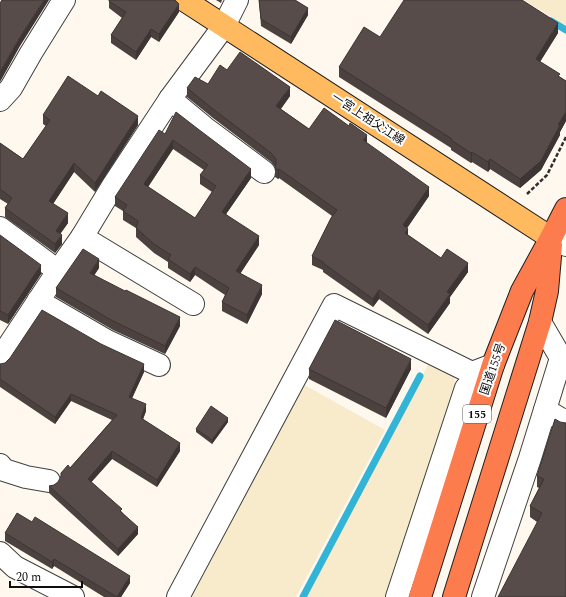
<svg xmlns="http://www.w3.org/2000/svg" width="566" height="597" font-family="Spectral,'Noto Sans JP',serif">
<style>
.farmland{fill:#f7ebcc}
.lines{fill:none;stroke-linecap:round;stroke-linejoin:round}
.stream{stroke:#32b4d6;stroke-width:7}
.minor-casing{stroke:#414141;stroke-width:24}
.major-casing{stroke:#1f1f1f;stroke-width:24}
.highway-casing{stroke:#1f1f1f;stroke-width:24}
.path{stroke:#303030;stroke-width:2.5;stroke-dasharray:4 2;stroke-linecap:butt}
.minor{stroke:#fff;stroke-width:22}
.major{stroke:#ffb95e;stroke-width:22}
.highway{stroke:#fd7c4e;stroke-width:22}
.wall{fill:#4b413f;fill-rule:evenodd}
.shaded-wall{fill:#3d3533}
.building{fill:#574c49;stroke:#3d3533;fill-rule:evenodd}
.labels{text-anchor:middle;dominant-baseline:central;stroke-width:4;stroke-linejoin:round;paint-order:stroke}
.shield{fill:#fff;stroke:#565656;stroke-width:1}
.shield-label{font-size:11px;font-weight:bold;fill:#0e0e0e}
.street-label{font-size:12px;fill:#0e0e0e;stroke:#fff}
</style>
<rect width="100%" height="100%" fill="#fff8ee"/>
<!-- farmland -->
<g class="farmland">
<path d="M524,0H566V26Z"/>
<path d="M430,361L453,374L457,387L391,597H306Z"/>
<path d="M301,383L385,430L296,597H183Z"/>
</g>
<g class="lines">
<!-- stream -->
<g class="stream">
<path d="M551,21L566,30"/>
<path d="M303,597L420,376"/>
</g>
<defs>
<g id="minor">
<path d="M170,99L205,128L264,172"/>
<path d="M0,100L11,88L31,53L64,0"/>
<path d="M0,228L58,271"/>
<path d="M82,237L193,304"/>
<path d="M551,238L566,245"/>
<path d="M38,301L107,341L159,365"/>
<path d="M0,359L58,271L82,237L114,184L170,99L224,26L237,0"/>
<path d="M545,410L566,422"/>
<path d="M0,465L4,470L26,477L49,481"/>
<path d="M0,553L15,567L73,597"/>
<path d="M178,597L334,305L472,373L493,365"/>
<path d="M397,597L466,388L489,368"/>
<path d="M483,597L530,458L561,358L540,322"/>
</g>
<path id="major" d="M184,0L551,238"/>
<g id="highway">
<path d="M420,597L493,365L522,291L551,238L566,209"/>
<path d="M454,597L540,322L547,291L551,245"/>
</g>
</defs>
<!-- minor casing -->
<use href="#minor" class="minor-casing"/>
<!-- major casing -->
<use href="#major" class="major-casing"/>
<!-- highway casing -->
<use href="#highway" class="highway-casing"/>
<!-- path -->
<path class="path" d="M527,194L547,175L566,137"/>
<!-- minor -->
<use href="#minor" class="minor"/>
<!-- major -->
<use href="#major" class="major"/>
<!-- highway -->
<use href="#highway" class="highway"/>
</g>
<!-- wall -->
<g class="wall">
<path d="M216,0H222L221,3Z"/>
<path d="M259,0L308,15L291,44L261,26Z"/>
<path d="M109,1L179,12L159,42L151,37L136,60L111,43V35L122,18L109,8Z"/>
<path d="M558,33L540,62L560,77L566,81V121L560,132V135L541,170L520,188L490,169L488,172L472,162L471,163L451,150V148L339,77V67L380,37Z"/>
<path d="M227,70L290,96L281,109L309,129L367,143L429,196L407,228L408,235L441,258L468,272L450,297V303L428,334L379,299L373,307L323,272V270L312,265V256L332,216L279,178L278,179L275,177V167L271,162L213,118L187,97V88L208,84Z"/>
<path d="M43,115L138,125L95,192L74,172L53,204L68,223L60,234L62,244L55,253L5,217V208L8,204L0,199V143L23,159L46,126L43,124Z"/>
<path d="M165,134L251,178L226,214L259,245L240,274L262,294L247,324L222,311V302L225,295L195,275L190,282L168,268V262L154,253L136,237V228L123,220V211L115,206V197ZM173,149L204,170L200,175V184L212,192L195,218L148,187Z"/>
<path d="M0,235L41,274L8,324L0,320Z"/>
<path d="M99,268L94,275L180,326L165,354L113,330L56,297V288Z"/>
<path d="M0,364L144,372L132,398L146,411L143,419L180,451L157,487L112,459L91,482L122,512L138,534L118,556L49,493V486L54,485L58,482L112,420L71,401L55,424L0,387Z"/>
<path d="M309,369H411L386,418L309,379Z"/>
<path d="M555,419L566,597L537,522L530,517V506L539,488L537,487V476Z"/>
<path d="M228,422L212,444L196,432V429Z"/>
<path d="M5,533L130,583L121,597H104L54,566L52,569L5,541Z"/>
</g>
<!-- shaded-wall -->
<g class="shaded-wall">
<path d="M44,0H49L20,46L0,82V72L20,37Z"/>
<path d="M179,4V12L159,42V34Z"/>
<path d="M308,8V15L291,44V37Z"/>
<path d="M558,23V33L536,68V59Z"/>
<path d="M151,29V37L136,60V52Z"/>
<path d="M290,87V96L276,115V106Z"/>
<path d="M566,112V121L560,132V135L541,170L520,188V179L558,125Z"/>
<path d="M138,116V125L95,192V183Z"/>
<path d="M367,135V144L363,140Z"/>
<path d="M173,140V149L144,193V184Z"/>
<path d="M472,152V162L471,163V153Z"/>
<path d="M490,159V169L488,172V162Z"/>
<path d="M74,163V172L49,210V201Z"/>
<path d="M251,169V178L222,220V212Z"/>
<path d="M279,169V178L278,179V170Z"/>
<path d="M429,187V196L403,234V225Z"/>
<path d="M68,213V223L56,240V231Z"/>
<path d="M408,229V238L405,233Z"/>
<path d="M62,235V244L55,253V244Z"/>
<path d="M259,236V245L236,280V271Z"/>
<path d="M99,259V268L90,282V273Z"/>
<path d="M468,263V272L450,297V303L428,334V325L447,292Z"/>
<path d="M41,265V274L8,324V315Z"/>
<path d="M195,267V275L190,282V274Z"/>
<path d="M262,285V294L247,324V315Z"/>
<path d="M379,290V299L373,307V299Z"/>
<path d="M180,317V326L165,354V346Z"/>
<path d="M411,359V369L386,418V408Z"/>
<path d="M144,364V372L129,405V397Z"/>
<path d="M71,394V401L55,424V417Z"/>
<path d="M146,404V411L141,425V418Z"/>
<path d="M228,418V422L212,444V440Z"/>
<path d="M180,443V451L157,487V480Z"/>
<path d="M112,451V459L88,486V479Z"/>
<path d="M138,527V534L118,556V549Z"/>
<path d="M54,559V566L52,569V562Z"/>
<path d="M130,576V583L121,597H117Z"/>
</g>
<!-- building -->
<g class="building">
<path d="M2,0H44L20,37L0,72V3Z"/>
<path d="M109,0H175L179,4L159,34L151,29L136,52L111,35L126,12L109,1Z"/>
<path d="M259,0H295L308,8L291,37L261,19Z"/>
<path d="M404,0H522L558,23L536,59L560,74L558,76L566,81V112L558,125H560L541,161L520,179L490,159L488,162L472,152L471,153L451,140L452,139L339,67L364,27L380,37Z"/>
<path d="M240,52L290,87L276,106L309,129L324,108L349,126L350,123L367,135L363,140L429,187L403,225L408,229L405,233L441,258L447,249L468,263L447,292L450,294L428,325L379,290L373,299L323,263V262L312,256L331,218L337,210L279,169L278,170L275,168L276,164V159L271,153L213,109L187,88L195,77L208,84L220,65L227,70Z"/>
<path d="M68,76L98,96L101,91L138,116L95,183L74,163L49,201L68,213L56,231L62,235L55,244L5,208L12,198L0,189V143L23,159L50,120L43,115Z"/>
<path d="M176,112L198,129L251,169L222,212L259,236L236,271L262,285L247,315L222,302L229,288L195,267L190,274L168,259L171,255L154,244L136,228L138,221L123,211L127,205L115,197L159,130L165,134ZM173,140L208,165L200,175L216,186L195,218L144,184Z"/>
<path d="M0,235L41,265L8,315L0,311Z"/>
<path d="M83,249L99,259L90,273L125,291L126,290L180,317L165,346L113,321L56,288Z"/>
<path d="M42,310L101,344L144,364L129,397L146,404L141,418L180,443L157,480L112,451L88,479L122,509L120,511L138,527L118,549L49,486L54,485L58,482L61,476V473L68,465L70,468L117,415L71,394L55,417L0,379V364L5,363L10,358Z"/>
<path d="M335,320L411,359L386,408L309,369Z"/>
<path d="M211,406L228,418L212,440L196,429Z"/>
<path d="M555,419L560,422L566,423V597H498L542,513L530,506L544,479L537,476Z"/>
<path d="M17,513L32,522L35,517L130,576L117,597L54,559L52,562L5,533Z"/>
</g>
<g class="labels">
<!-- shield labels -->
<rect class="shield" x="463" y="405" width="28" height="18" rx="3"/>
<g class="shield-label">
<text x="477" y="414">155</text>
</g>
<!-- street labels -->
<g class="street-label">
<text transform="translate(368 119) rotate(33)">一宮上祖父江線</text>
<text transform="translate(493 369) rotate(-71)">国道155号</text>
</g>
</g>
<!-- scale -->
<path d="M10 581v6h72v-6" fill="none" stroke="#0e0e0e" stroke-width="2"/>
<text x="16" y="581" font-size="12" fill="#0e0e0e" stroke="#ffffff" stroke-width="3" paint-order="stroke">20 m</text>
</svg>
